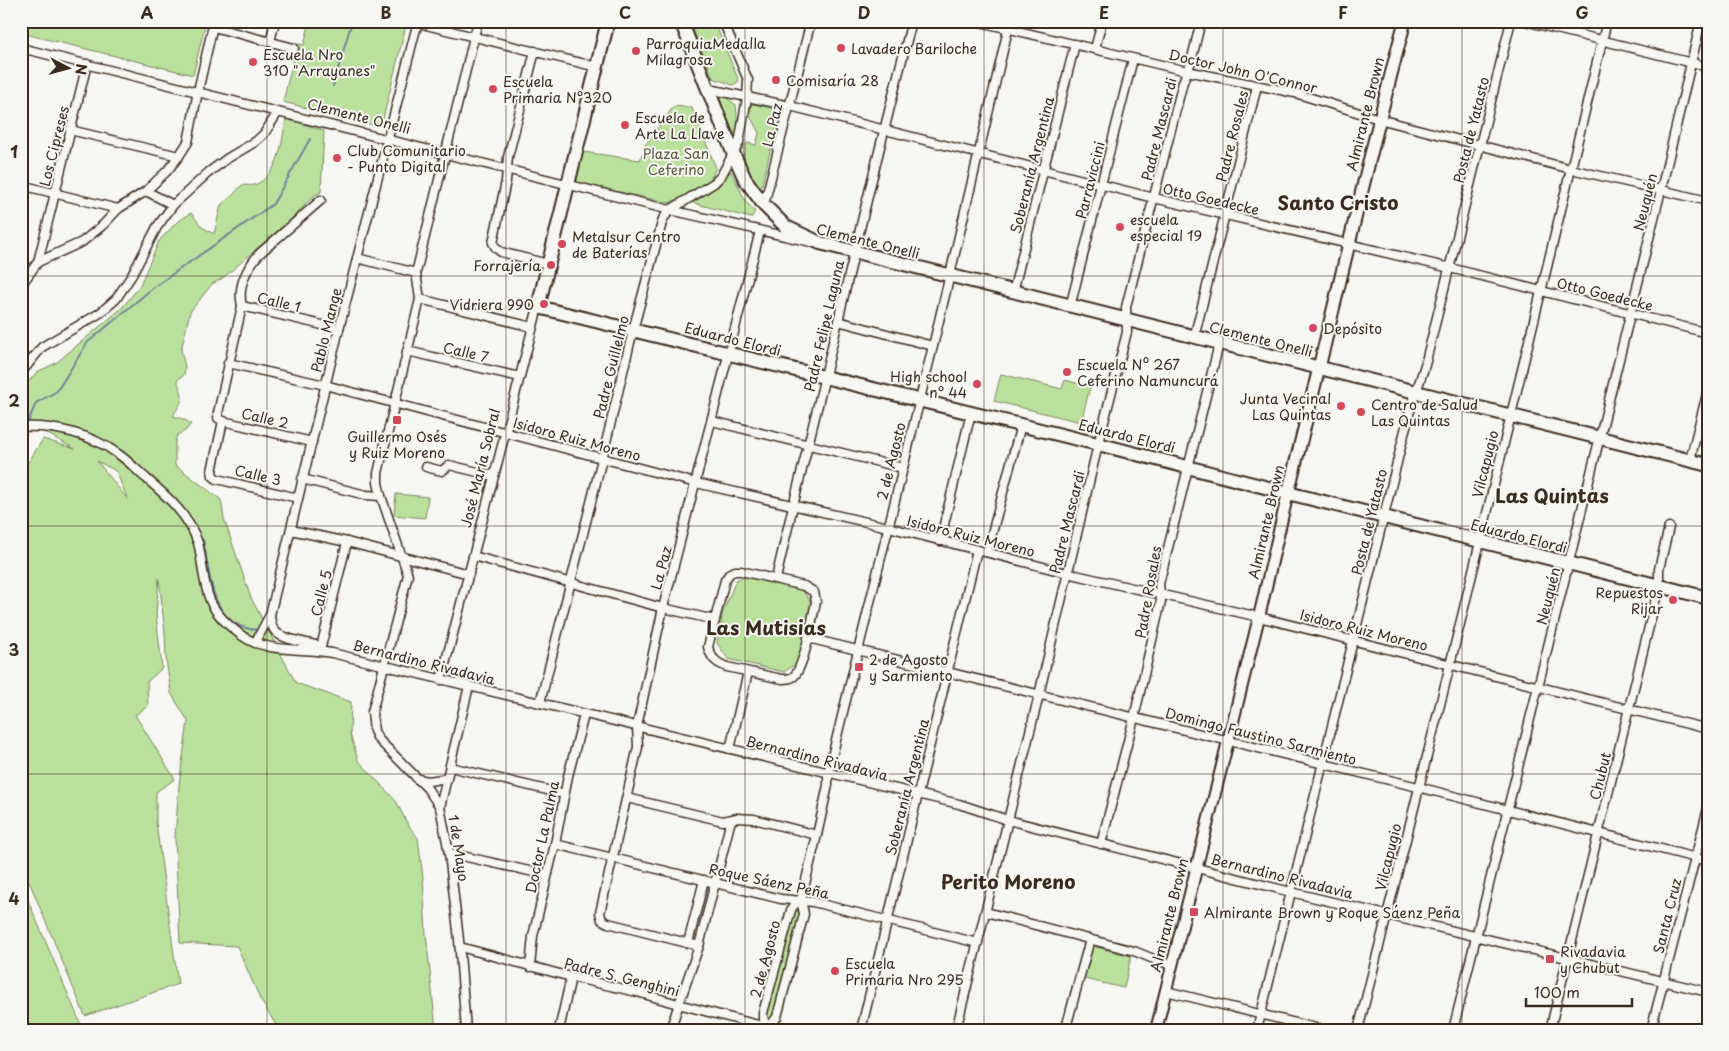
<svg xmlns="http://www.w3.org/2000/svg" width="1729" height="1051" font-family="'Playpen Sans',sans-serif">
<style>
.green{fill:#bae19c;stroke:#7a865d;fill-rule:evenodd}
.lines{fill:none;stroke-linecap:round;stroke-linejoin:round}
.stream{stroke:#6f859a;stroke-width:2}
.minor-casing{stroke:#3b2a1e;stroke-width:11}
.tertiary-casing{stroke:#3b2a1e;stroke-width:14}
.secondary-casing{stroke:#3b2a1e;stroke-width:15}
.primary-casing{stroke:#3b2a1e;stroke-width:16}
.minor{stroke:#f6f6f2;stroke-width:8}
.tertiary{stroke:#f6f6f2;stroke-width:10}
.secondary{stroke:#f6f6f2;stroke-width:11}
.primary{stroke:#f6f6f2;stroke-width:12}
.grid{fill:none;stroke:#3b2a1e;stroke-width:1;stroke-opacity:0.55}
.poi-dot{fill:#d1495b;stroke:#f6f6f2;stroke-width:2}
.labels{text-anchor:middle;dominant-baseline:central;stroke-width:4;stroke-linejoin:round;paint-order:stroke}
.poi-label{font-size:14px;fill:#3b2a1e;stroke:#f6f6f2;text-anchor:start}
.street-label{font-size:14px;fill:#3b2a1e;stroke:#f6f6f2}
.park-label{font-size:14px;fill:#5b583e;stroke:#f6f6f2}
.district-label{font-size:19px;font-weight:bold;fill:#3b2a1e;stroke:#f6f6f2}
.neatline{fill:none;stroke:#3b2a1e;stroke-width:2}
.grid-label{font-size:16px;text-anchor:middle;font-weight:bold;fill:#3b2a1e}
</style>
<rect width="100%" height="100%" fill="#f6f6f2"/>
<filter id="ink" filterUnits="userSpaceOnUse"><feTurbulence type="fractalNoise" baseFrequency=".02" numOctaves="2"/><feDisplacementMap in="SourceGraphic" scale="10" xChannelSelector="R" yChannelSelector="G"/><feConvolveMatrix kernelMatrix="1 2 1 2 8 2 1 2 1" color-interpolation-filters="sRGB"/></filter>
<g filter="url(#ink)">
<!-- green -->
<g class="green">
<path d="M21,21H206L193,75L21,33Z"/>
<path d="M310,21H407L382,123L377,126L283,102L297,44L304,45Z"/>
<path d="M689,21H714L739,81L733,85L713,78Z"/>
<path d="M719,96H724L736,105L738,129L734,140L719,100Z"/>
<path d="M753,104L780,110L762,185L760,186L758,185C750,175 741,159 744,146L748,143L756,145L759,133L749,114L751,105Z"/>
<path d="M674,106L692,108L716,168L710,180L698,190L669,203L576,182L583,152L640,160L646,144Z"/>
<path d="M286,118L324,131L321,192L314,196L289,221L223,278L212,284L190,312L181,350L185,367L184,375L177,380C185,400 183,399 173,416L183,419L191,424L185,431L177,435L175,442V465L221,500L224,519L251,598L296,683L351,702L350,734L358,760L396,801L408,825L418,838L423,878L426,934L436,1030H279L260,999L237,946L180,943L175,837L179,785L188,721L171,693L166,659L165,633L159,578L156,614L162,668L147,682L148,706L135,715L175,779L156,792V823L178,984L85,1016L21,862V474L43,439L75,449L26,422L21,414V390L37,372L56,363L122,308L139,287L159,241L176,223L191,213L202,227L214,234L221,205L233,195L242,185C246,185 251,186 254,185C280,176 282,140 286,118ZM97,461L116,471L128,500Z"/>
<path d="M731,171L746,202L755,212L751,218L693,203L710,192Z"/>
<path d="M1001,374L1062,389L1065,380L1090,387L1081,422L994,401Z"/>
<path d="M396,494L428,497L425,518L394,515Z"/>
<path d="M744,577L801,588L812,604L799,662L784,672L728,659L717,643L723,612L736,580Z"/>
<path d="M21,884L76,1013L83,1030H21Z"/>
<path d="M796,906H799L802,909L774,1016L772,1020H768L766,1017Z"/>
<path d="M1092,946L1131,956L1124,988L1084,979Z"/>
</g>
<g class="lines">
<!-- stream -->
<g class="stream">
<path d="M333,86L352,21"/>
<path d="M28,422L36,403L57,391L87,343L154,287L273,204L310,139"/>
<path d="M21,437L23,433"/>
<path d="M203,540C209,568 210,614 240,626C246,628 252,631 259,629"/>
</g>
<defs>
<g id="minor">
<path d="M976,21L1187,71L1295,93L1379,119L1571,169L1708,201"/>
<path d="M1525,21L1708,67"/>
<path d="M418,23L597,67"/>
<path d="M213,27L294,48"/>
<path d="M270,42L275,21"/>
<path d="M21,48L670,210L811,242"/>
<path d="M1095,49L1102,21"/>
<path d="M535,51L508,157L506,181L493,243L496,248L501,252L548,264"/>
<path d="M709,89L790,106L1154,198L1450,268L1708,333"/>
<path d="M70,130L179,156"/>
<path d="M21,185L118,209"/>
<path d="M146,191L173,205"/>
<path d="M764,205L811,21"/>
<path d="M357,258L416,273"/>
<path d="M38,262L87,64"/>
<path d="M21,285L38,262L82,242L103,225L118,209L146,191L167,171L179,156L188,142L198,91L214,21"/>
<path d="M1013,292L1075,44"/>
<path d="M420,299L532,327"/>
<path d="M242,306L339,329"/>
<path d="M1070,307L1133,59"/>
<path d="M838,321L933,346"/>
<path d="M1194,338L1257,86"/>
<path d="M407,351L520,377"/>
<path d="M228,363L325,385L696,483L888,527L1067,573L1259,617L1708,729"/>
<path d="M21,373L42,347L100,313L116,299L132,275L157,227L173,205L209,172L228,158L255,142L264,134L278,112"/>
<path d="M223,421L212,471L213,476L217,479L298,498"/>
<path d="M712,421L903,468"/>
<path d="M21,427C54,425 91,434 118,454C129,461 137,471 147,479C168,497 189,516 198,543C200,550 201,558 202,565C207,600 211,613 241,635C267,654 302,647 332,653L959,804L1008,820L1291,892L1708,992"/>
<path d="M312,442L223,421L218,418V413L242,306C237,286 246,269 259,254L321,200"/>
<path d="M1690,460L1708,390"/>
<path d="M426,467L442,471L449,465L494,476"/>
<path d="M302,479L366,495L381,496"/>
<path d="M291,530L347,542L469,574"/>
<path d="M940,541L971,413"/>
<path d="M987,552L1021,425"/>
<path d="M473,556L663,608L715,620"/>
<path d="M735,571H741L804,586L814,592L816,602C812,617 805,668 793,677C790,679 786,679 782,679L727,667C716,663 711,658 708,647L725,580L730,573Z"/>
<path d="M776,579C791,511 809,443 825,376C853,257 881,139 912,21"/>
<path d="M270,616C271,621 271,627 275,631C282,640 309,643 321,646"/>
<path d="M808,638L1418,787L1708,861"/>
<path d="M255,643L270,615L339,329L418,21"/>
<path d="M320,651L347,542"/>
<path d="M441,680L538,307"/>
<path d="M540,703L602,459L633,330L663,219L670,210L714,183L721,176L739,143L747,98L748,80L723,21"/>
<path d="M730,749L748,672"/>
<path d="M450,767L564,794"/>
<path d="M417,779L429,781L447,778"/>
<path d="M627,798L723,821L737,818L754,819L817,835"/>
<path d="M440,807L469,686"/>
<path d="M555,844L781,899L813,902L978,943"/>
<path d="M1101,844L1134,718L1161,601L1159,584L1219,344"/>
<path d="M449,853L547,875"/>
<path d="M986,912L1134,951L1156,960L1172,965"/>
<path d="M688,943L704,880"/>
<path d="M699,946L608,923L602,920L600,913L638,747L637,726L663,608L760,231"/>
<path d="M460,947L571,977L637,992L678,1004L777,1030"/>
<path d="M530,967L533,936L555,844L568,776L584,715"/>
<path d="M1166,991L1324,1030"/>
<path d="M1067,1024L1090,939"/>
<path d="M768,1028L763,1018V1013L791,910L794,905L801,900"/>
<path d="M466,1030L459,940L449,853L440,807L427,788L378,739L374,731L372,712L408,575L381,496L378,483V473L420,299L416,273L478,21"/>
<path d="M559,1030L571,977"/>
<path d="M670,1030L699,946L731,820"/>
<path d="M767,1030L777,1017L804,914L801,900L817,835L828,785V773L933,346L1010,21"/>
<path d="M861,1030L977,550"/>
<path d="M956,1030L1039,695L1096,453L1127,332L1126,307L1183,82L1191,62L1201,21"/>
<path d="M1257,1030L1409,414L1425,365L1511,21"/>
<path d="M1358,1030L1450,665L1607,21"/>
<path d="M1453,1030L1661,190L1701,21"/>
<path d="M1550,1030L1659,586V569L1669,527"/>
<path d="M1651,1030L1708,808"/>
</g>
<path id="tertiary" d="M1156,1030L1259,617L1288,493"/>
<path id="secondary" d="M1288,493C1328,336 1363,178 1405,21"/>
<g id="primary">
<path d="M608,21L538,307L1098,444L1288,493L1708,598"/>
<path d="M681,21L734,155L745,179L764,205L786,227L820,243L1708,465"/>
</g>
</defs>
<!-- minor casing -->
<use href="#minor" class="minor-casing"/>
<!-- tertiary casing -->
<use href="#tertiary" class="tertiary-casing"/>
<!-- secondary casing -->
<use href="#secondary" class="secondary-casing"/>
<!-- primary casing -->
<use href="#primary" class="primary-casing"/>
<!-- minor -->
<use href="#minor" class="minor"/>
<!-- tertiary -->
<use href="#tertiary" class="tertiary"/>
<!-- secondary -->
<use href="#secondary" class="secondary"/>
<!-- primary -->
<use href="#primary" class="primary"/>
</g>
</g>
<!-- grid -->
<path class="grid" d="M267,21V1030M506,21V1030M745,21V1030M984,21V1030M1223,21V1030M1462,21V1030M21,276H1708M21,526H1708M21,774H1708"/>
<!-- markers -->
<g class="poi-dot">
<circle cx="841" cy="48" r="5"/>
<circle cx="636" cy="51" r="5"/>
<circle cx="253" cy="62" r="5"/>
<circle cx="776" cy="80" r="5"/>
<circle cx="493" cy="89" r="5"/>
<circle cx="625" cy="125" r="5"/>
<circle cx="337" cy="158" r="5"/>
<circle cx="1120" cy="227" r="5"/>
<circle cx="562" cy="244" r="5"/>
<circle cx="551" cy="265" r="5"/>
<circle cx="544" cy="304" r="5"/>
<circle cx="1313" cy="328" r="5"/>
<circle cx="1067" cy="372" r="5"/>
<circle cx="977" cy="384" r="5"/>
<circle cx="1341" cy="406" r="5"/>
<circle cx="1361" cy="412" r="5"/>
<rect x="392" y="415" width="10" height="10" rx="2.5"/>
<circle cx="1673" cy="600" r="5"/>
<rect x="854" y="662" width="10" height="10" rx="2.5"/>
<rect x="1189" y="907" width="10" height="10" rx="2.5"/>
<rect x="1545" y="954" width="10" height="10" rx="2.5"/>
<circle cx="835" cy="971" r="5"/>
</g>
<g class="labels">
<!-- poi labels -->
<g class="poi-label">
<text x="646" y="43">ParroquiaMedalla<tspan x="646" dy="16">Milagrosa</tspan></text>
<text x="851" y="48">Lavadero Bariloche</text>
<text x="263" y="54">Escuela Nro<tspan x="263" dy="16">310 "Arrayanes"</tspan></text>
<text x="786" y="80">Comisaría 28</text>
<text x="503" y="81">Escuela<tspan x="503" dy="16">Primaria N°320</tspan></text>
<text x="635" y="117">Escuela de<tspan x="635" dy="16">Arte La Llave</tspan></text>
<text x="347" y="150">Club Comunitario<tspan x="347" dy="16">- Punto Digital</tspan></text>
<text x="1130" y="219">escuela<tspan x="1130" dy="16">especial 19</tspan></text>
<text x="572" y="236">Metalsur Centro<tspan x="572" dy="16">de Baterías</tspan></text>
<text x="541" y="265" text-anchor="end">Forrajería</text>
<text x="534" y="304" text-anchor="end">Vidriera 990</text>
<text x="1323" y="328">Depósito</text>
<text x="1077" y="364">Escuela Nº 267<tspan x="1077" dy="16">Ceferino Namuncurá</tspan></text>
<text x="967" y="376" text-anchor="end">High school<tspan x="967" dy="16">n° 44</tspan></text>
<text x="1331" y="398" text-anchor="end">Junta Vecinal<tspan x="1331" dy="16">Las Quintas</tspan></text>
<text x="1371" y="404">Centro de Salud<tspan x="1371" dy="16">Las Quintas</tspan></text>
<text x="397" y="436" text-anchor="middle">Guillermo Osés<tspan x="397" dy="16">y Ruiz Moreno</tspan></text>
<text x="1663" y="592" text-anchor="end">Repuestos<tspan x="1663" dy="16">Rijar</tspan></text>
<text x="869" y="659">2 de Agosto<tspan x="869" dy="16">y Sarmiento</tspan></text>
<text x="1204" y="912">Almirante Brown y Roque Sáenz Peña</text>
<text x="1560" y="951">Rivadavia<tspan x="1560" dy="16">y Chubut</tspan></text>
<text x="845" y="963">Escuela<tspan x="845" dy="16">Primaria Nro 295</tspan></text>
</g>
<!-- street labels -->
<g class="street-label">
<text transform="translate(1243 71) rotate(13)">Doctor John O'Connor</text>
<text transform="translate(1365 114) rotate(-76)">Almirante Brown</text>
<text transform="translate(359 116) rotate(14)">Clemente Onelli</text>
<text transform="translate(772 125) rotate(-76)">La Paz</text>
<text transform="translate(1159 129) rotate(-76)">Padre Mascardi</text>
<text transform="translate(1471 130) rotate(-76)">Posta de Yatasto</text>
<text transform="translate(1232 136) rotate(-76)">Padre Rosales</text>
<text transform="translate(54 146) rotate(-76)">Los Cipreses</text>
<text transform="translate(1032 165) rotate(-76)">Soberanía Argentina</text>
<text transform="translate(1090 180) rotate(-76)">Parraviccini</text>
<text transform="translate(1211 199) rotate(13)">Otto Goedecke</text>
<text transform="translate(1645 202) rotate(-76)">Neuquén</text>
<text transform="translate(868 241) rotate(14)">Clemente Onelli</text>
<text transform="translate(1605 294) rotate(14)">Otto Goedecke</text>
<text transform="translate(279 302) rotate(13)">Calle 1</text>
<text transform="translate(824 326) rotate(-77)">Padre Felipe Laguna</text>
<text transform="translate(326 330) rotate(-76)">Pablo Mange</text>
<text transform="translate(733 339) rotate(14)">Eduardo Elordi</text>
<text transform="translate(1261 339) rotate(14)">Clemente Onelli</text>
<text transform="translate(466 352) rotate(13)">Calle 7</text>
<text transform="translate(611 367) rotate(-76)">Padre Guillelmo</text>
<text transform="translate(265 418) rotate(13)">Calle 2</text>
<text transform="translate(1127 436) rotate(14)">Eduardo Elordi</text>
<text transform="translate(577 439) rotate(15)">Isidoro Ruiz Moreno</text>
<text transform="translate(891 461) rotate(-76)">2 de Agosto</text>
<text transform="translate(1485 464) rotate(-76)">Vilcapugio</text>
<text transform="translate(480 468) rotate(-76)">José María Sobral</text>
<text transform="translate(258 475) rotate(13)">Calle 3</text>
<text transform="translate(1067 522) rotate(-76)">Padre Mascardi</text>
<text transform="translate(1266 522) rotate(-77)">Almirante Brown</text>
<text transform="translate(1369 522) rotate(-76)">Posta de Yatasto</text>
<text transform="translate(971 536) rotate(14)">Isidoro Ruiz Moreno</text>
<text transform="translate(1519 536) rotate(14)">Eduardo Elordi</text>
<text transform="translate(661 568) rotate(-75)">La Paz</text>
<text transform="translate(1148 592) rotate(-80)">Padre Rosales</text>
<text transform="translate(321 593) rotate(-76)">Calle 5</text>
<text transform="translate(1548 596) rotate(-76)">Neuquén</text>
<text transform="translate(1364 630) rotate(14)">Isidoro Ruiz Moreno</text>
<text transform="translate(424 662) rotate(14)">Bernardino Rivadavia</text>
<text transform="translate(1261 736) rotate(14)">Domingo Faustino Sarmiento</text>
<text transform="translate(817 758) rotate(14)">Bernardino Rivadavia</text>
<text transform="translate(1600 776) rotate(-76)">Chubut</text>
<text transform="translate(907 787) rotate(-76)">Soberanía Argentina</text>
<text transform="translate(542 837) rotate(-78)">Doctor La Palma</text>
<text transform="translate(459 848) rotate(81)">1 de Mayo</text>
<text transform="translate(1388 857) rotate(-76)">Vilcapugio</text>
<text transform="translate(1282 876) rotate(14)">Bernardino Rivadavia</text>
<text transform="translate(769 881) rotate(12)">Roque Sáenz Peña</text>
<text transform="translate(1169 915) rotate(-76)">Almirante Brown</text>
<text transform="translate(1667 916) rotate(-76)">Santa Cruz</text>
<text transform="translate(765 959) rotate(-75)">2 de Agosto</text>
<text transform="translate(622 977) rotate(14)">Padre S. Genghini</text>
</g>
<!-- park labels -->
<g class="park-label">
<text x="676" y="153">Plaza San<tspan x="676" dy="16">Ceferino</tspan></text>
</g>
<!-- district labels -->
<g class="district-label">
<text x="1338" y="202">Santo Cristo</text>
<text x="1552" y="495">Las Quintas</text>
<text x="766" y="627">Las Mutisias</text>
<text x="1008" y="881">Perito Moreno</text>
</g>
</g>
<!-- margin -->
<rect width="1729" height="1051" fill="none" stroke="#f6f6f2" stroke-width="55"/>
<!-- north arrow -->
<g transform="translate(68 68) rotate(96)" stroke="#f6f6f2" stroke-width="4" paint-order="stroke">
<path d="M0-4L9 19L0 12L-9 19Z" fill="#3b2a1e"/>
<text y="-8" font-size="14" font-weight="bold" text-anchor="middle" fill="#3b2a1e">N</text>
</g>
<!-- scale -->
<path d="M1526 998v8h106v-8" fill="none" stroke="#3b2a1e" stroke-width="2.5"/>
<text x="1534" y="998" font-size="15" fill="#3b2a1e" stroke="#f6f6f2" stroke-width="4" paint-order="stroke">100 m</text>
<rect x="28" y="28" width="1674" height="996" class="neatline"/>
<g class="grid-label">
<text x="147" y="19">A</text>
<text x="386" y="19">B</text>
<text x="625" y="19">C</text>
<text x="864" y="19">D</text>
<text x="1104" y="19">E</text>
<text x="1343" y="19">F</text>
<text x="1582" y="19">G</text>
<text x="14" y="158">1</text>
<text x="14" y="407">2</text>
<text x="14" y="656">3</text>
<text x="14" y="905">4</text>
</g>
</svg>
